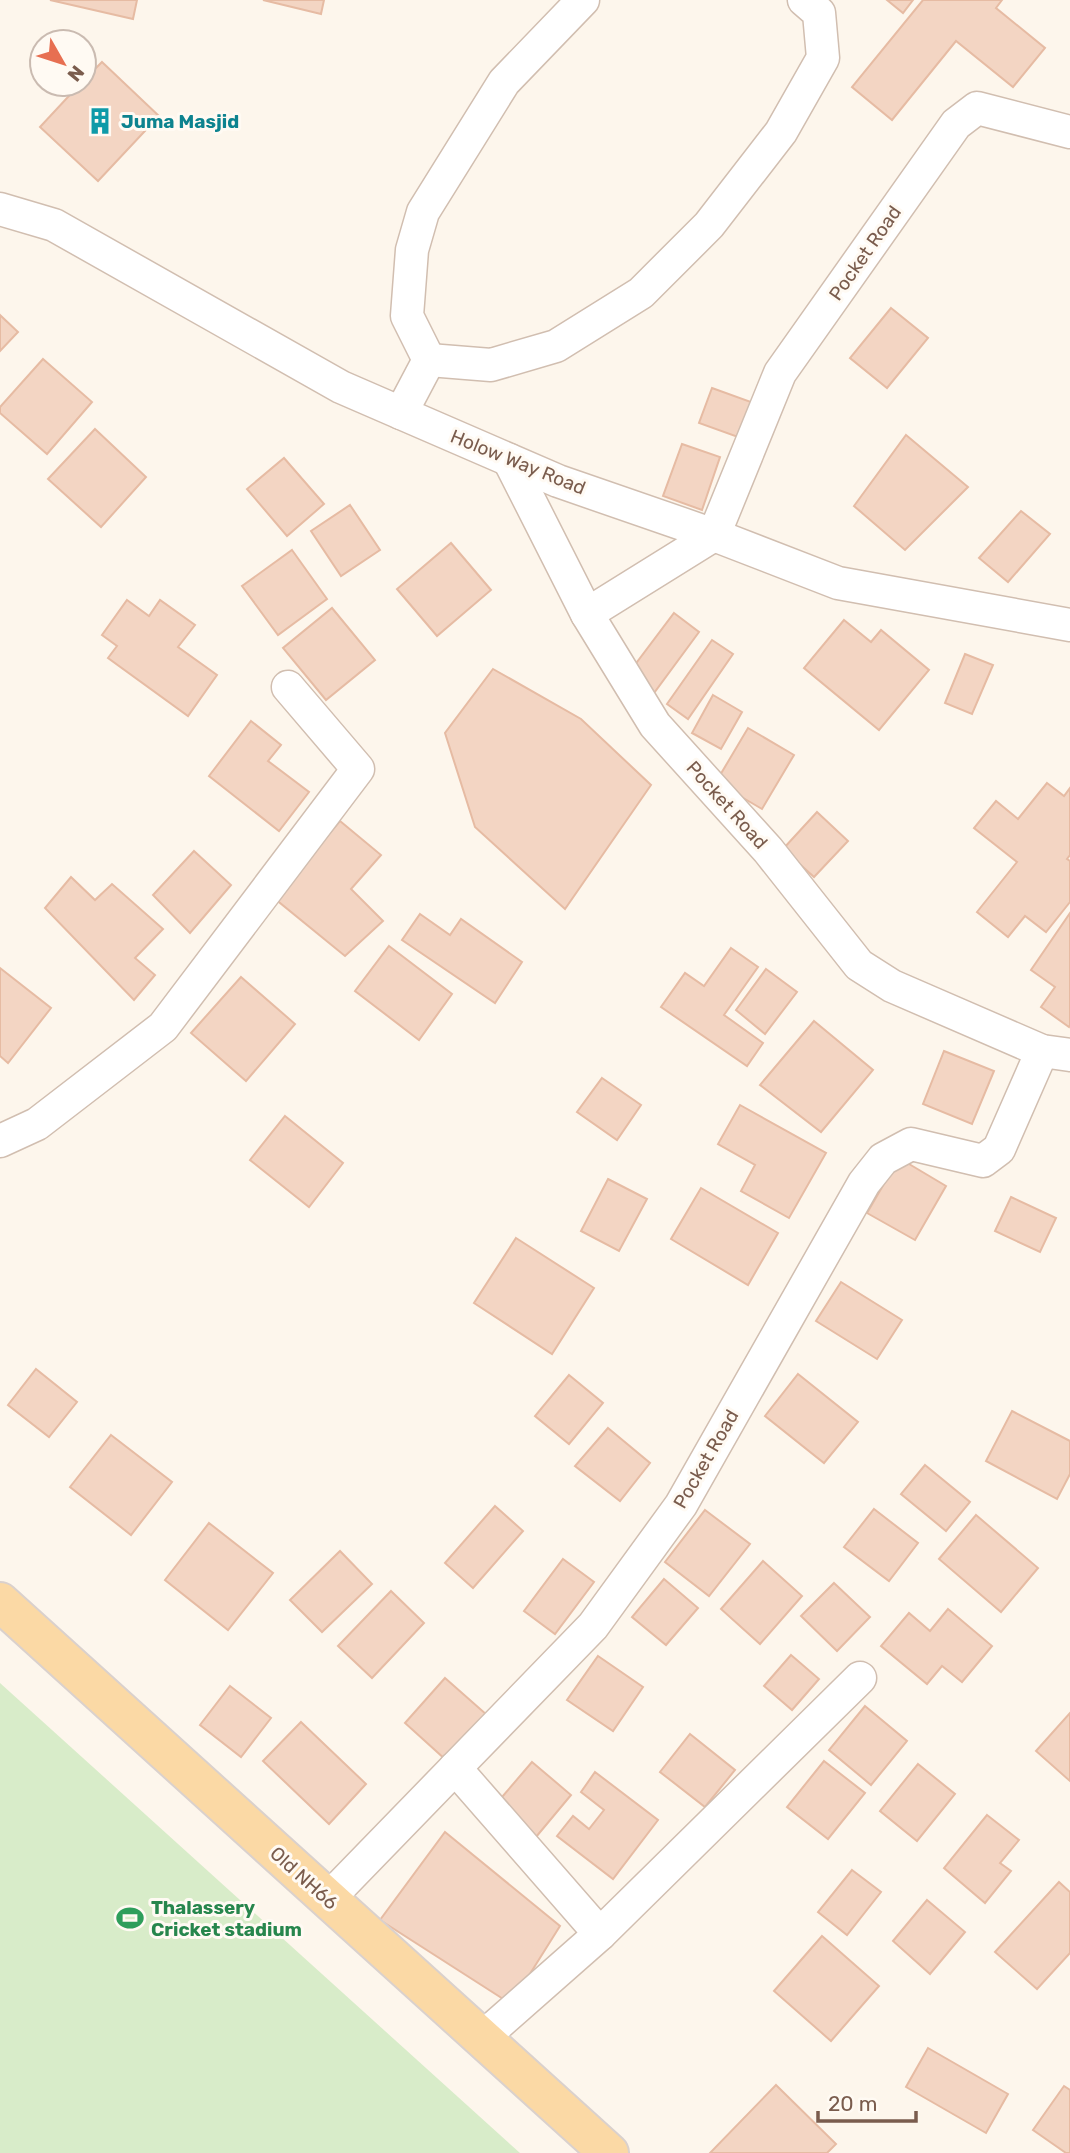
<svg xmlns="http://www.w3.org/2000/svg" width="1070" height="2153" font-family="Rubik,sans-serif">
<style>
.green{fill:#d8ecc9}
.building{fill:#f3d5c3;stroke:#e6bba3;stroke-width:2}
.lines{fill:none;stroke-linecap:round;stroke-linejoin:round}
.minor-casing{stroke:#d1beb0;stroke-width:35}
.major-casing{stroke:#dad1cd;stroke-width:42}
.minor{stroke:#fff;stroke-width:32}
.major{stroke:#fbd9a5;stroke-width:38}
.labels{text-anchor:middle;dominant-baseline:central;stroke-width:6;stroke-linejoin:round;paint-order:stroke}
.culture-label{font-size:19px;font-weight:bold;fill:#0d838f;stroke:#fffaf3;text-anchor:start}
.street-label{font-size:19px;fill:#7a5c4d;stroke:#fffaf3}
.leisure-label{font-size:19px;font-weight:bold;fill:#27864d;stroke:#fffaf3;text-anchor:start}
</style>
<rect width="100%" height="100%" fill="#fdf6ec"/>
<!-- green -->
<path class="green" d="M0,1683L520,2153H0Z"/>
<!-- building -->
<g class="building">
<path d="M50,0H137L133,19Z"/>
<path d="M263,0H324L321,14Z"/>
<path d="M887,0H913L903,13Z"/>
<path d="M923,0H1002L996,8L1045,48L1013,87L956,41L892,120L852,87Z"/>
<path d="M102,62L159,116L98,181L40,127L80,84H84V80Z"/>
<path d="M891,308L928,338L887,388L850,358Z"/>
<path d="M0,315L18,332L0,351Z"/>
<path d="M43,359L92,402L47,454L0,413V407Z"/>
<path d="M712,388L751,402L738,437L699,423Z"/>
<path d="M95,429L146,477L101,527L48,479Z"/>
<path d="M906,435L968,487L905,550L854,506Z"/>
<path d="M682,444L720,457L702,510L663,496Z"/>
<path d="M284,458L324,504L287,536L247,489Z"/>
<path d="M350,505L380,550L341,576L311,531Z"/>
<path d="M1021,511L1050,534L1008,582L979,558Z"/>
<path d="M451,543L491,590L437,636L397,589Z"/>
<path d="M292,550L327,599L278,635L242,586Z"/>
<path d="M127,600L149,616L160,600L195,625L178,647L217,675L188,716L108,658L117,646L102,635Z"/>
<path d="M332,608L375,660L326,700L283,648Z"/>
<path d="M674,613L699,632L654,693L628,674Z"/>
<path d="M844,620L871,642L881,630L929,670L879,730L804,668Z"/>
<path d="M712,640L733,654L688,719L667,704Z"/>
<path d="M965,654L993,665L972,714L945,703Z"/>
<path d="M493,669L581,719L651,785L565,909L475,827L445,733Z"/>
<path d="M713,695L742,712L721,749L692,733Z"/>
<path d="M251,721L281,745L268,761L309,792L279,831L209,776Z"/>
<path d="M748,728L794,755L762,809L716,782Z"/>
<path d="M1047,783L1064,796L1070,788V855L1067,859L1070,861V902L1046,932L1025,916L1008,937L977,912L1017,862L974,828L996,801L1018,819Z"/>
<path d="M817,812L848,841L814,877L783,849Z"/>
<path d="M340,821L381,855L351,889L383,921L345,956L274,898Z"/>
<path d="M194,851L231,885L190,933L153,895Z"/>
<path d="M71,877L95,900L112,884L163,929L135,958L155,975L134,1000L45,908Z"/>
<path d="M1070,913V1025L1069,1027L1041,1007L1055,987L1031,970Z"/>
<path d="M420,914L450,935L461,919L522,962L495,1003L402,940Z"/>
<path d="M389,946L452,994L419,1040L355,991Z"/>
<path d="M731,948L758,967L724,1015L763,1043L747,1066L661,1007L685,973L704,986Z"/>
<path d="M0,968L51,1008L8,1063L0,1056Z"/>
<path d="M766,969L797,992L765,1034L736,1010Z"/>
<path d="M241,977L295,1024L246,1081L191,1033Z"/>
<path d="M814,1021L873,1070L821,1132L760,1085Z"/>
<path d="M944,1051L994,1071L972,1124L923,1104Z"/>
<path d="M602,1078L641,1105L617,1140L577,1112Z"/>
<path d="M740,1105L826,1153L789,1218L741,1191L755,1165L718,1144Z"/>
<path d="M285,1116L343,1163L309,1207L250,1160Z"/>
<path d="M899,1158L946,1186L915,1240L867,1213Z"/>
<path d="M608,1179L647,1199L619,1251L581,1231Z"/>
<path d="M701,1188L778,1233L748,1285L671,1239Z"/>
<path d="M1011,1197L1056,1218L1040,1252L995,1231Z"/>
<path d="M516,1238L594,1288L552,1354L474,1303Z"/>
<path d="M841,1282L902,1320L877,1359L816,1321Z"/>
<path d="M36,1369L77,1402L49,1437L8,1405Z"/>
<path d="M798,1374L858,1422L824,1463L765,1416Z"/>
<path d="M569,1375L603,1403L569,1444L535,1416Z"/>
<path d="M1012,1411L1070,1441V1474L1057,1499L986,1461Z"/>
<path d="M608,1428L650,1463L620,1501L575,1466Z"/>
<path d="M111,1435L172,1482L131,1535L70,1487Z"/>
<path d="M925,1465L970,1502L946,1531L901,1494Z"/>
<path d="M495,1506L523,1531L473,1588L445,1563Z"/>
<path d="M874,1509L918,1543L889,1581L844,1547Z"/>
<path d="M705,1510L750,1544L709,1596L665,1562Z"/>
<path d="M976,1515L1038,1568L1001,1612L939,1559Z"/>
<path d="M209,1523L273,1573L228,1630L165,1580Z"/>
<path d="M340,1551L372,1584L322,1632L290,1600Z"/>
<path d="M563,1559L594,1582L555,1634L524,1611Z"/>
<path d="M763,1561L802,1596L760,1644L721,1609Z"/>
<path d="M664,1579L698,1608L666,1645L632,1617Z"/>
<path d="M834,1583L870,1617L837,1651L801,1616Z"/>
<path d="M391,1591L424,1623L372,1678L338,1646Z"/>
<path d="M948,1609L992,1646L962,1682L942,1666L927,1684L881,1646L909,1613L930,1631Z"/>
<path d="M791,1655L819,1679L792,1710L764,1686Z"/>
<path d="M598,1656L643,1687L613,1731L567,1700Z"/>
<path d="M445,1678L487,1715L446,1760L405,1723Z"/>
<path d="M230,1686L271,1718L241,1757L200,1725Z"/>
<path d="M865,1706L907,1741L871,1785L829,1750Z"/>
<path d="M1070,1713V1781L1036,1751Z"/>
<path d="M301,1722L366,1784L329,1824L263,1761Z"/>
<path d="M690,1734L735,1770L705,1807L660,1772Z"/>
<path d="M824,1761L865,1793L828,1839L787,1807Z"/>
<path d="M532,1762L571,1795L536,1837L496,1804Z"/>
<path d="M918,1764L955,1794L917,1841L880,1811Z"/>
<path d="M595,1772L658,1820L613,1879L557,1836L573,1816L589,1829L604,1810L581,1792Z"/>
<path d="M987,1815L1019,1840L1000,1863L1011,1871L985,1903L944,1868Z"/>
<path d="M445,1832L560,1926L511,2004L380,1920Z"/>
<path d="M852,1870L881,1892L847,1935L818,1912Z"/>
<path d="M1059,1882L1070,1892V1953L1037,1989L995,1952Z"/>
<path d="M927,1900L965,1932L930,1974L893,1941Z"/>
<path d="M822,1936L879,1986L831,2041L774,1991Z"/>
<path d="M928,2048L1008,2094L986,2133L906,2087Z"/>
<path d="M776,2085L836,2144L827,2153H710Z"/>
<path d="M1064,2086L1070,2090V2153H1066L1033,2130Z"/>
</g>
<g class="lines">
<defs>
<g id="minor">
<path d="M0,209L54,225L341,387L558,481L714,535L838,583L1070,625"/>
<path d="M429,360L491,365L556,346L641,293L709,225L781,132L823,58L819,13L804,0"/>
<path d="M429,360L407,316L412,250L423,212L504,82L583,0"/>
<path d="M401,413L429,360"/>
<path d="M509,460L587,614L655,725L768,850L859,965L892,986L1042,1051L1070,1055"/>
<path d="M587,614L714,535L780,373L956,124L977,108L1070,132"/>
<path d="M0,1141L37,1124L163,1027L358,769L288,687"/>
<path d="M455,1768L600,1934"/>
<path d="M328,1899L593,1626L681,1505L864,1183L883,1159L911,1144L983,1161L999,1149L1042,1051"/>
<path d="M482,2038L600,1934L860,1678"/>
</g>
<path id="major" d="M0,1602L609,2153"/>
</defs>
<!-- minor casing -->
<use href="#minor" class="minor-casing"/>
<!-- major casing -->
<use href="#major" class="major-casing"/>
<!-- minor -->
<use href="#minor" class="minor"/>
<!-- major -->
<use href="#major" class="major"/>
</g>
<!-- icons -->
<defs>
<symbol id="building-bare" viewBox="-9 -9 18 18"><path d="M-4-6H4V6H1V3H-1V6H-4ZM-2.5-4.3h1.7v1.8h-1.7ZM.8-4.3h1.7v1.8H.8ZM-2.5-1h1.7V.8h-1.7ZM.8-1h1.7V.8H.8Z" fill="#0f9aa8" stroke="#fffaf3" stroke-width="2.5" paint-order="stroke"/></symbol>
<symbol id="stadium-bare" viewBox="-9 -9 18 18"><path d="M0-5a6.5 5 0 1 0 0 10a6.5 5 0 1 0 0-10ZM-3.5-1.8h7v3.6h-7Z" fill="#2e9e5b" stroke="#fffaf3" stroke-width="2.5" paint-order="stroke"/></symbol>
</defs>
<g fill-rule="evenodd">
<use href="#building-bare" x="81" y="102" width="38" height="38"/>
<use href="#stadium-bare" x="111" y="1899" width="38" height="38"/>
</g>
<g class="labels">
<!-- culture labels -->
<g class="culture-label">
<text x="121" y="121">Juma Masjid</text>
</g>
<!-- street labels -->
<g class="street-label">
<text transform="translate(865 253) rotate(-55)">Pocket Road</text>
<text transform="translate(518 462) rotate(22)">Holow Way Road</text>
<text transform="translate(727 805) rotate(48)">Pocket Road</text>
<text transform="translate(706 1459) rotate(-60)">Pocket Road</text>
<text transform="translate(304 1878) rotate(42)">Old NH66</text>
</g>
<!-- leisure labels -->
<g class="leisure-label">
<text x="151" y="1907">Thalassery<tspan x="151" dy="22">Cricket stadium</tspan></text>
</g>
</g>
<!-- north arrow -->
<g transform="translate(63 63) rotate(129)"><circle r="33" fill="#fffaf3" stroke="#cabbb1" stroke-width="2"/>
<path d="M0-5L12 26L0 18L-12 26Z" fill="#e76f51"/>
<text y="-10" font-size="19" font-weight="bold" text-anchor="middle" fill="#7a5c4d">N</text>
</g>
<!-- scale -->
<path d="M818 2111v10h98v-10" fill="none" stroke="#7a5c4d" stroke-width="3.5"/>
<text x="828" y="2111" font-size="21" fill="#7a5c4d" stroke="#fffaf3" stroke-width="5" paint-order="stroke">20 m</text>
</svg>
